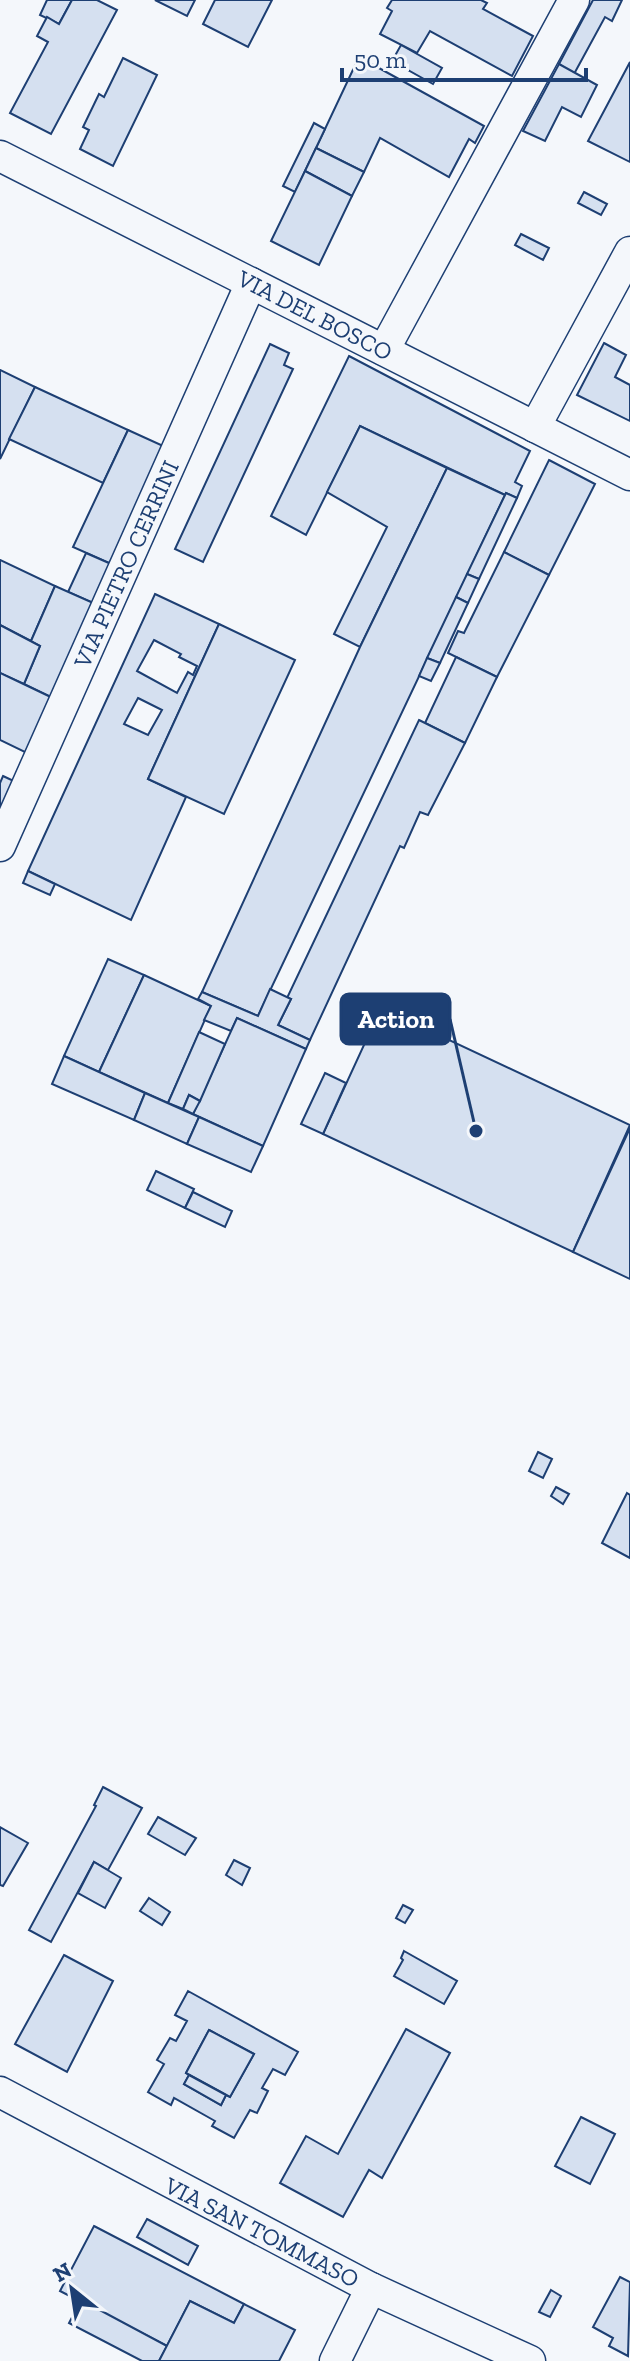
<svg xmlns="http://www.w3.org/2000/svg" width="630" height="2361" font-family="'Zilla Slab',serif">
<style>
.building{fill:#d5e0f0;stroke:#1d3f73;stroke-width:2;fill-rule:evenodd}
.lines{fill:none;stroke-linecap:round;stroke-linejoin:round}
.minor-casing{stroke:#1d3f73;stroke-width:33}
.minor{stroke:#f4f7fb;stroke-width:30}
.labels{text-anchor:middle;dominant-baseline:central;stroke-width:6;stroke-linejoin:round;paint-order:stroke}
.street-label{font-size:24px;fill:#1d3f73;stroke:#f4f7fb}
.leader{fill:none;stroke:#1d3f73;stroke-width:3}
.callout-dot{fill:#1d3f73;stroke:#f4f7fb;stroke-width:3}
.callout{fill:#1d3f73;stroke:#1d3f73;stroke-width:3}
.callout-label{font-size:26px;text-anchor:middle;font-weight:bold;fill:#fff}
</style>
<rect width="100%" height="100%" fill="#f4f7fb"/>
<!-- building -->
<g class="building">
<path d="M47,0H72L59,24L40,15Z"/>
<path d="M72,0H97L117,10L51,134L10,113L48,42L37,36L47,17L59,24Z"/>
<path d="M155,0H195L187,16Z"/>
<path d="M215,0H272L248,47L203,24Z"/>
<path d="M392,0H481L487,3L483,9L533,36L512,76L430,31L417,53L380,34L392,11L387,8Z"/>
<path d="M593,0H622L612,21L605,17L574,74L559,64Z"/>
<path d="M401,45L442,68L433,84L392,61Z"/>
<path d="M359,57L484,126L475,143L469,139L449,177L380,138L364,172L316,148Z"/>
<path d="M123,58L157,75L113,166L80,149L89,130L83,127L99,94L104,97Z"/>
<path d="M630,62V162L588,141Z"/>
<path d="M559,64L597,85L581,117L562,107L545,141L523,131Z"/>
<path d="M314,123L325,129L295,192L283,186Z"/>
<path d="M316,148L364,172L352,196L305,171Z"/>
<path d="M305,171L352,196L319,265L271,241Z"/>
<path d="M584,192L607,204L601,215L578,203Z"/>
<path d="M521,234L549,248L543,260L515,245Z"/>
<path d="M604,343L626,355L615,377L630,385V421L577,395Z"/>
<path d="M270,344L289,353L284,365L293,369L203,562L175,549Z"/>
<path d="M349,356L530,451L515,482L522,486L517,498L506,493L505,495L360,426L306,535L271,516Z"/>
<path d="M0,370L35,387L0,459Z"/>
<path d="M35,387L128,430L103,483L9,439Z"/>
<path d="M360,426L447,468L360,647L334,634L387,527L327,492Z"/>
<path d="M128,430L172,450L118,567L73,547Z"/>
<path d="M549,460L595,484L549,575L504,552Z"/>
<path d="M447,468L505,495L258,1016L202,992L360,647Z"/>
<path d="M506,493L517,498L479,579L467,574Z"/>
<path d="M504,552L549,575L497,677L448,653L458,631L464,633Z"/>
<path d="M86,553L118,567L100,606L68,592Z"/>
<path d="M0,560L55,586L31,641L0,625Z"/>
<path d="M467,574L479,579L468,603L456,597Z"/>
<path d="M55,586L100,606L57,700L24,684L40,646L31,641Z"/>
<path d="M155,594L219,624L148,779L186,797L131,920L28,871ZM154,640L181,654L179,657L197,666L193,675L188,672L177,693L137,671ZM138,698L162,710L148,735L124,724Z"/>
<path d="M456,597L468,603L440,663L427,658Z"/>
<path d="M219,624L295,660L224,814L148,779Z"/>
<path d="M0,625L40,646L24,684L0,673Z"/>
<path d="M456,657L497,677L465,743L425,723Z"/>
<path d="M427,658L440,663L431,681L419,676Z"/>
<path d="M0,673L57,700L31,755L0,740Z"/>
<path d="M419,720L465,743L428,815L420,812L404,848L400,846L310,1040L278,1025L291,999L287,998Z"/>
<path d="M3,776L18,783L7,809L0,806V783Z"/>
<path d="M28,871L55,884L50,895L23,883Z"/>
<path d="M108,959L144,975L99,1072L64,1056Z"/>
<path d="M144,975L211,1006L168,1103L99,1072Z"/>
<path d="M270,989L291,999L278,1025L310,1040L306,1049L237,1018L231,1031L204,1020L211,1006L198,999L202,992L258,1016Z"/>
<path d="M381,1008L630,1125L573,1252L323,1134Z"/>
<path d="M237,1018L306,1049L263,1146L193,1114Z"/>
<path d="M199,1032L225,1044L200,1101L189,1095L183,1109L168,1103Z"/>
<path d="M64,1056L145,1093L134,1120L52,1084Z"/>
<path d="M325,1073L346,1083L323,1134L301,1124Z"/>
<path d="M145,1093L199,1117L187,1144L134,1120Z"/>
<path d="M189,1095L200,1101L193,1114L183,1109Z"/>
<path d="M199,1117L263,1146L251,1172L187,1144Z"/>
<path d="M630,1128V1279L573,1252Z"/>
<path d="M156,1171L194,1189L185,1208L147,1190Z"/>
<path d="M193,1192L232,1211L225,1227L185,1208Z"/>
<path d="M538,1452L552,1459L543,1478L529,1471Z"/>
<path d="M556,1487L569,1494L563,1504L551,1496Z"/>
<path d="M627,1493L630,1495V1558L602,1543Z"/>
<path d="M103,1787L142,1808L108,1870L94,1862L51,1942L29,1930L96,1806L94,1805Z"/>
<path d="M158,1817L196,1838L185,1855L148,1834Z"/>
<path d="M0,1827L28,1843L3,1886L0,1885Z"/>
<path d="M234,1860L250,1868L242,1885L226,1875Z"/>
<path d="M94,1862L121,1878L105,1908L78,1893Z"/>
<path d="M149,1898L170,1912L162,1925L140,1911Z"/>
<path d="M403,1905L413,1910L405,1923L396,1918Z"/>
<path d="M404,1951L457,1981L444,2004L394,1976L403,1960L401,1958Z"/>
<path d="M64,1955L113,1981L67,2072L15,2044Z"/>
<path d="M188,1991L298,2052L285,2075L273,2069L262,2088L268,2091L257,2113L250,2110L234,2138L212,2126L215,2121L174,2098L171,2105L148,2092L164,2064L157,2060L170,2038L176,2041L187,2021L175,2015ZM209,2030L254,2054L230,2097L226,2095L221,2105L184,2084L189,2075L186,2073Z"/>
<path d="M406,2029L450,2053L382,2178L369,2170L343,2217L280,2183L306,2136L338,2154Z"/>
<path d="M209,2030L254,2054L230,2097L186,2073Z"/>
<path d="M189,2075L226,2095L221,2105L184,2084Z"/>
<path d="M581,2117L615,2134L590,2184L555,2166Z"/>
<path d="M147,2219L198,2246L188,2265L137,2237Z"/>
<path d="M94,2226L244,2304L234,2323L190,2301L167,2346L60,2291Z"/>
<path d="M620,2277L630,2282L628,2356L609,2346L613,2338L593,2327Z"/>
<path d="M551,2290L561,2296L550,2317L539,2312Z"/>
<path d="M81,2300L167,2346L159,2361H142L69,2323Z"/>
<path d="M190,2301L234,2323L244,2304L295,2330L279,2361H159Z"/>
</g>
<g class="lines">
<defs>
<g id="minor">
<path d="M0,156L630,475"/>
<path d="M384,350L574,0"/>
<path d="M535,427L630,252"/>
<path d="M0,846L251,283"/>
<path d="M0,2092L371,2288L530,2361"/>
<path d="M335,2361L371,2288"/>
</g>
</defs>
<!-- minor casing -->
<use href="#minor" class="minor-casing"/>
<!-- minor -->
<use href="#minor" class="minor"/>
</g>
<g class="labels">
<!-- street labels -->
<g class="street-label">
<text transform="translate(315 315) rotate(27)">VIA DEL BOSCO</text>
<text transform="translate(126 564) rotate(-66)">VIA PIETRO CERRINI</text>
<text transform="translate(262 2232) rotate(27)">VIA SAN TOMMASO</text>
</g>
</g>
<!-- callouts -->
<path class="leader" d="M476 1131L450 1019"/>
<circle class="callout-dot" cx="476" cy="1131" r="8"/>
<rect class="callout" x="341" y="994" width="109" height="50" rx="8"/>
<g class="callout-label">
<text x="396" y="1028">Action</text>
</g>
<!-- north arrow -->
<g transform="translate(72 2289) rotate(330)" stroke="#f4f7fb" stroke-width="6" paint-order="stroke">
<path d="M0-6L14 30L0 20L-14 30Z" fill="#1d3f73"/>
<text y="-12" font-size="22" font-weight="bold" text-anchor="middle" fill="#1d3f73">N</text>
</g>
<!-- scale -->
<path d="M342 68v12h244v-12" fill="none" stroke="#1d3f73" stroke-width="4"/>
<text x="354" y="68" font-size="24" fill="#1d3f73" stroke="#f4f7fb" stroke-width="6" paint-order="stroke">50 m</text>
</svg>
